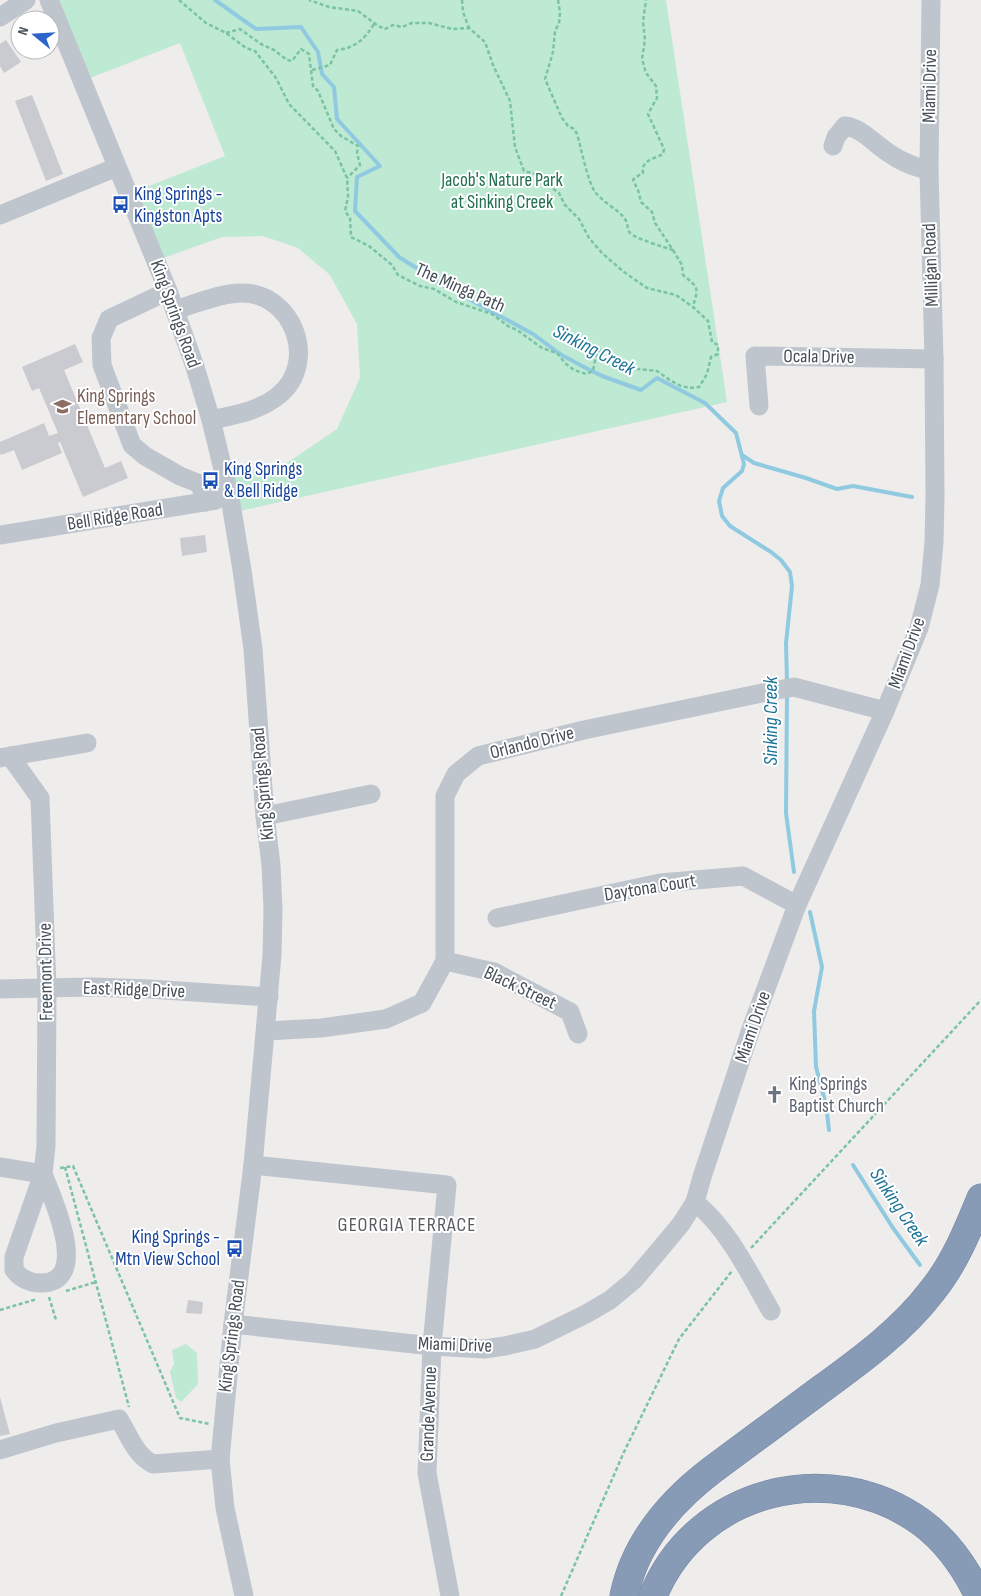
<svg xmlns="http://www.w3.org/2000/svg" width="981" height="1596" font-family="'Sofia Sans Condensed',sans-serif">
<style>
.green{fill:#bee9d2}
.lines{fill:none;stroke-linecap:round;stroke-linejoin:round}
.stream{stroke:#8fcae1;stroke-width:4}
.building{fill:#cacbd0}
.highway-casing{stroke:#7486a2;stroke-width:29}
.path{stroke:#7ac3a4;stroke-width:2.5;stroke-dasharray:4 2.5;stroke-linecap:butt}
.minor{stroke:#bec5cd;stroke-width:19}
.highway{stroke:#889bb6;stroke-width:28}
.labels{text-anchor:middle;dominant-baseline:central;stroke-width:4;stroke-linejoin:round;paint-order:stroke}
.street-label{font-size:19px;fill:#464e57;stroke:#fff}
.park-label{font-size:19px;fill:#20704e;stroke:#fff}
.transit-label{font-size:19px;fill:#164399;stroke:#fff;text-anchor:start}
.education-label{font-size:19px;fill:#785e54;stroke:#fff;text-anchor:start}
.worship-label{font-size:19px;fill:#5b616d;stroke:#fff;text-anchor:start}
.water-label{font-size:20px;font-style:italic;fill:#1a7396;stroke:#fff}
.neighbourhood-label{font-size:20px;letter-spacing:1px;fill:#595c60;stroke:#fff}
</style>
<rect width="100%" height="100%" fill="#efecec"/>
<!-- green -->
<g class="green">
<path d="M58,0H666L727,402L240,511L232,473L287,463L337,429L360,378L357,324L330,275L298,248L263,236L222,237L155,261L129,194L225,156L180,43L90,78Z"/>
<path d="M186,1344L197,1353L198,1384L181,1402L176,1398L170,1372L174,1364L172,1350Z"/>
</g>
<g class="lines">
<!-- stream -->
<g class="stream">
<path d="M215,0L256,29L301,27L318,52L322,74L334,87L337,119L380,166L357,177L355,211L399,257L445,286L533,334L560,354L582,366L602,376L641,390L657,378L705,403L736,433L744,464L742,471L723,488L719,501L722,516L730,526L771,552L781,560L790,572L792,586L786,643L787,682"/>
<path d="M742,455L754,463L806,478L837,489L853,486L912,497"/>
<path d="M787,694L786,813L794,872"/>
<path d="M810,912L822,967L814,1011L816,1067L826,1105L829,1130"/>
<path d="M853,1165L893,1228L920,1265"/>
</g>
</g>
<!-- building -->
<g class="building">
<path d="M6,40L21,62L4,73L0,66V44Z"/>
<path d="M32,95L63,174L46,181L15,101Z"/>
<path d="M75,344L83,362L64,370L105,468L121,461L128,478L83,497L60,442L58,443L62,453L22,470L14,450L1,455L0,453V442L44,423L49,436L58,433L39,388L32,391L22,367Z"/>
<path d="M205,535L207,552L182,556L180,538Z"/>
<path d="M188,1300L203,1302L202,1314L186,1313Z"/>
<path d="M0,1397L10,1434L0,1436Z"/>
</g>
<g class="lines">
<defs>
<g id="highway">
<path d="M624,1596C635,1542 670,1502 712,1470C747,1444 781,1419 816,1393C857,1363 901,1332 932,1291C954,1264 968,1230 981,1198"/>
<path d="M653,1596C696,1490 829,1456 921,1522C947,1541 965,1567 979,1596"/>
</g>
</defs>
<!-- highway casing -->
<use href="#highway" class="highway-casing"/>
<!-- path -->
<g class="path">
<path d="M179,0L206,23L226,33L246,48L255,51L276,78L289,104L335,151L347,178L348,197L345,211L350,218L351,237L369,246L392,265L398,275L420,286L434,289L456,302L492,314L508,326L517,330L542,348L557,353L565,363L574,370L586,374L593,371L596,355L600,349L606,350L629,368L657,371L671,381L681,386L690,388L699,387L707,374L711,357L718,354V345L712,342L708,321L693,307L676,295L647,288L624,272L602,253L589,238L579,219L565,205L559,193L552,188L539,175L524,171L515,147L510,101L493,65L485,42L469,28L452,29L429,23H412L402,27L393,25L385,29L378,26L358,11L329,7L309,0"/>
<path d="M462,0L463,12L469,28"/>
<path d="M558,0L560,13L559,23L555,31L553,52L545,79L562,118L568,126L574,129L577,134C581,147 588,184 596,193C603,202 620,211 625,219C628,223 627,229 630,233C634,238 666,248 673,250L655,223L652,212L641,202L638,190L633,180L636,177L643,173C641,160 654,159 663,154L664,149L648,114L657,98L656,86L646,73L642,59L645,40L643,22L646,0"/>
<path d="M226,33L240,29L261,44L274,50L287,60L292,61L301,49L309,54L313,86L318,91L334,129L341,136L358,146L357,153L360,165L347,178"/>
<path d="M312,70L330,65L337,50C355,48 365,39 374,24"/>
<path d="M673,250L682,265L683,275C698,287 699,287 693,306"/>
<path d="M65,1167L129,1407"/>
<path d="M60,1168L73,1166L180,1418L210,1424"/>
<path d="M751,1248L981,1000"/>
<path d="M66,1291L96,1282"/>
<path d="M49,1297L56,1320"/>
<path d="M0,1310L37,1299"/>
<path d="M561,1596L624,1452L679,1339L732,1271"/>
</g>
<!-- minor -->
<g class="minor">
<path d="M49,0L168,291L195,367L211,420L230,498L242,570L253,649L265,816L271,865L273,909L272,955L253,1165L233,1324L220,1459L225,1508L244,1596"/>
<path d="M0,17L26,0"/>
<path d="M833,146L836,137L845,126C863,128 876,146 892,155C903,163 916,167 929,171"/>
<path d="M0,215L117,167"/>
<path d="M168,291L109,319L101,338L102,365L132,445L145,456L180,476L200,484L205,502"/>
<path d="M175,310C195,304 221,293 241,293C293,292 319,362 279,395C260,411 234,415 211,420"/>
<path d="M759,406L755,356L934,359"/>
<path d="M0,535L216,500"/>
<path d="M0,758L87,743"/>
<path d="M265,816L371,794"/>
<path d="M497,918L660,883L743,876L797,905"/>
<path d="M445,961L494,972L570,1012L578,1034"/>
<path d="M0,989L92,987L149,989L269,997"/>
<path d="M266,1031L321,1028L386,1019L422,1003L445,961V796L456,774L478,756L584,730L772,691L794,687L885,711"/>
<path d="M253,1165L447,1185L432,1346L427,1473L450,1596"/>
<path d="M0,1167L43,1174C52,1197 92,1283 41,1283C29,1283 21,1279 14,1270V1257L43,1174L46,1146L47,989L40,798L10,756"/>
<path d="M695,1202C729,1230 749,1273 771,1311"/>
<path d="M233,1324L432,1346L484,1349L505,1346L535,1339L586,1314L610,1300L634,1280L656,1254L681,1224L695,1202L702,1177L751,1029L797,905L885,711L919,628L930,585L934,542L935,497L934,359L929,171L931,0"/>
<path d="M0,1450L56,1433L119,1419C129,1435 135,1455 153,1464L220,1459"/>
</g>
<!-- highway -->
<use href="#highway" class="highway"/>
</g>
<!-- icons -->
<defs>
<symbol id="bus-bare" viewBox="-9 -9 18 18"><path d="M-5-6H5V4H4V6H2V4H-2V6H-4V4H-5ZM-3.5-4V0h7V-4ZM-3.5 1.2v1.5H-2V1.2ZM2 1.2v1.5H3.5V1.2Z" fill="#1a4fb4" stroke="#fff" stroke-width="2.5" paint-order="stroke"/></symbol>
<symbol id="school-bare" viewBox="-9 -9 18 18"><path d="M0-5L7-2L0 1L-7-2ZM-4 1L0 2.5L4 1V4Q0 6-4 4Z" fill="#8d6e63" stroke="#fff" stroke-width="2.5" paint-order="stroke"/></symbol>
<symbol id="church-bare" viewBox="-9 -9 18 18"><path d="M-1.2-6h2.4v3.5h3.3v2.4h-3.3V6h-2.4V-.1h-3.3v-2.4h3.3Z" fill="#6b7280" stroke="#fff" stroke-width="2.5" paint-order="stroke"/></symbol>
</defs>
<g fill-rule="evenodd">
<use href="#bus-bare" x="108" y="192" width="25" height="25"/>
<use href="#school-bare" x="50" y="394" width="25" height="25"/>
<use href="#bus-bare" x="198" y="468" width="25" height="25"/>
<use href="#church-bare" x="762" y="1082" width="25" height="25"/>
<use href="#bus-bare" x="222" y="1236" width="25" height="25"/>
</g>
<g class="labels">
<!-- street labels -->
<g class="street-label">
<text transform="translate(930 86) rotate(-89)">Miami Drive</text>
<text transform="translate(931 265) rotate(-92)">Milligan Road</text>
<text transform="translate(460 288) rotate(24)">The Minga Path</text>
<text transform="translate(175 314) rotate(70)">King Springs Road</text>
<text transform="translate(819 357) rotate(1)">Ocala Drive</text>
<text transform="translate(115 517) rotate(-9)">Bell Ridge Road</text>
<text transform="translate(907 653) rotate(-70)">Miami Drive</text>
<text transform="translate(532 743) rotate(-14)">Orlando Drive</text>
<text transform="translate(263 784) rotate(-95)">King Springs Road</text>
<text transform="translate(650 888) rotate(-9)">Daytona Court</text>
<text transform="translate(46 972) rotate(-91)">Freemont Drive</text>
<text transform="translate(520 988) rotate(25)">Black Street</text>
<text transform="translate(134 990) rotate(2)">East Ridge Drive</text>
<text transform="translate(753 1027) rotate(-71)">Miami Drive</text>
<text transform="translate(232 1336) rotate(-83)">King Springs Road</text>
<text transform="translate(455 1345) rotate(2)">Miami Drive</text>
<text transform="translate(429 1414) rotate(-88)">Grande Avenue</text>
</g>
<!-- park labels -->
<g class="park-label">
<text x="502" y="180">Jacob's Nature Park<tspan x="502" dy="22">at Sinking Creek</tspan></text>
</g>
<!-- transit labels -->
<g class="transit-label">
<text x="134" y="194">King Springs -<tspan x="134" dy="22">Kingston Apts</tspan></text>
<text x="224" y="469">King Springs<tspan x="224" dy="22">&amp; Bell Ridge</tspan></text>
<text x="220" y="1237" text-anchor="end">King Springs -<tspan x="220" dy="22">Mtn View School</tspan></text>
</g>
<!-- education labels -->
<g class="education-label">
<text x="77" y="396">King Springs<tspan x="77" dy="22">Elementary School</tspan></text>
</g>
<!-- worship labels -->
<g class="worship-label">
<text x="789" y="1084">King Springs<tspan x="789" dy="22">Baptist Church</tspan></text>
</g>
<!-- water labels -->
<g class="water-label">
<text transform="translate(594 350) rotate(27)">Sinking Creek</text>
<text transform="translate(771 721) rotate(-90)">Sinking Creek</text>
<text transform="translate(899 1207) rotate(56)">Sinking Creek</text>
</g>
<!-- neighbourhood labels -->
<g class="neighbourhood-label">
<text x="407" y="1225">GEORGIA TERRACE</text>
</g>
</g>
<!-- north arrow -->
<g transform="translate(35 35) rotate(288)"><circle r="24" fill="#ffffff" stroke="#b5b8bc"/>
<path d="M0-4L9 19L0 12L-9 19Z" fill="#2b65ca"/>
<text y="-8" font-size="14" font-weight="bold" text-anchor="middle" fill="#464e57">N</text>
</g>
</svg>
